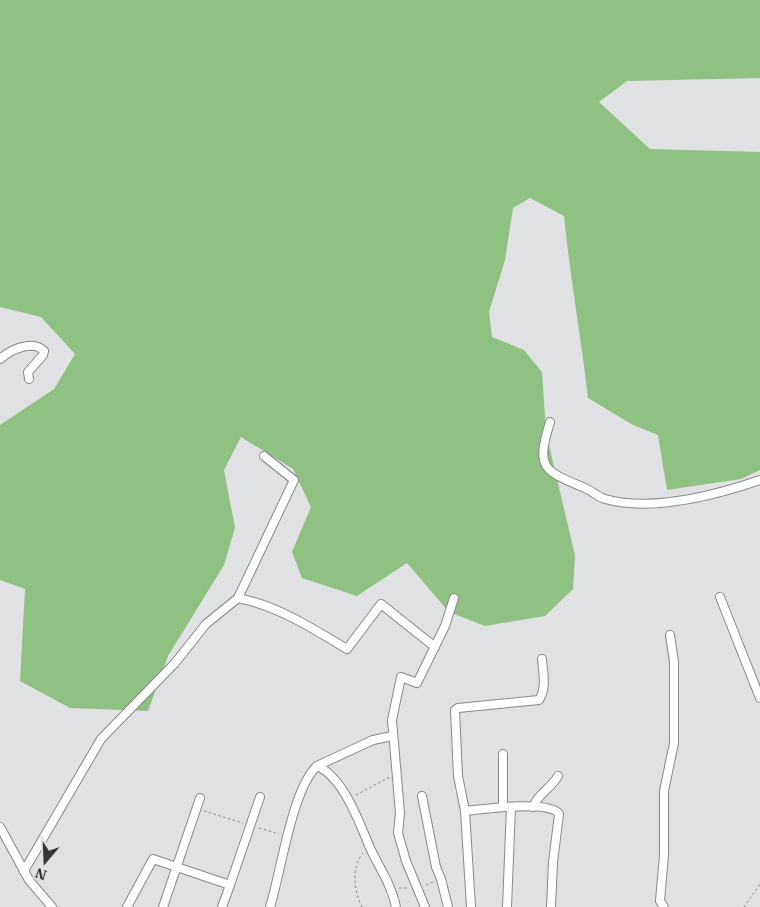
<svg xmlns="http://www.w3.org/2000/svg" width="760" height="907" font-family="'IBM Plex Serif',serif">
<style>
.green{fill:#8fc183}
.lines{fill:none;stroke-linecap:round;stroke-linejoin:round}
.minor-casing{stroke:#878889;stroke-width:10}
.path{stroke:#888889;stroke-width:1;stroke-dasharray:2.5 2.5;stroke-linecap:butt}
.minor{stroke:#fff;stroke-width:8}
</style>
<rect width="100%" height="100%" fill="#e0e1e2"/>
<!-- green -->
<path class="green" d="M0,0H760V78L627,81L599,102L650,149L760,152V470L741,479L667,490L658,435L633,425L588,398C581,337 570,277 564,216L530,198L513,208L505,260L489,312L492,337L524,350L542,372L546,433L575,555L573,589L545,616L485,626L449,612L407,563L357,596L302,578L292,552L311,507L293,469L241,437L224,470L235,528L224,565L168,656L148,711L70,708L20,681L25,589L0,580V425L54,389L75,354L41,317L0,307Z"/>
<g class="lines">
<defs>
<g id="minor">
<path d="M0,359C10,350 33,339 44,351L43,355L28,372L29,379"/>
<path d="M550,422C536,468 542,470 585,488C592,491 598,497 605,499C651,512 716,495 760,480"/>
<path d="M264,456L294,480L238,598C278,606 312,628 347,649L381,604L435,647"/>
<path d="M720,597L760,698"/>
<path d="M317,766L373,740L392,736"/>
<path d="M422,796L436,867L441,879L448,907"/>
<path d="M503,807V754"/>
<path d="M533,807C538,793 551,789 558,776"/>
<path d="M465,811C483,809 550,800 559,814L553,862L551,907"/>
<path d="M0,827L29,880L52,907"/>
<path d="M24,871L101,739L175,663L206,624L238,598"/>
<path d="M230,885L260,797"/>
<path d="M127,907L153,859L230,885L222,907"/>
<path d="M163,907L200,798"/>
<path d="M270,907C281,872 292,789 317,766C344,777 360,825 371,850C380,869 392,886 396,907"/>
<path d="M425,907L406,861L398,833L400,813L392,720L401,677L417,683L445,626L454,598"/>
<path d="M471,907L465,811L458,776L455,710L458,708L539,700C547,688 543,672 542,659"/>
<path d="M507,907L511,807"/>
<path d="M664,907L660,901L664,855V791L674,743V662L670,635"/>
</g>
</defs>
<!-- minor casing -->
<use href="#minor" class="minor-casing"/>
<!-- path -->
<g class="path">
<path d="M356,795L390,777"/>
<path d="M204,811L243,823"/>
<path d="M259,828L279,834"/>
<path d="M426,885L433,882"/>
<path d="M399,888H407"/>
<path d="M362,907C354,891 351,868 363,853"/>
<path d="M744,907L760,884"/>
</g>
<!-- minor -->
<use href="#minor" class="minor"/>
</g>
<!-- north arrow -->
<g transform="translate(45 862) rotate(199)" stroke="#e0e1e2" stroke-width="4" paint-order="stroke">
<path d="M0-4L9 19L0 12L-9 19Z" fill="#373738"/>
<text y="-8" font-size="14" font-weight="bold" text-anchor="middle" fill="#373738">N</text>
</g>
</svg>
